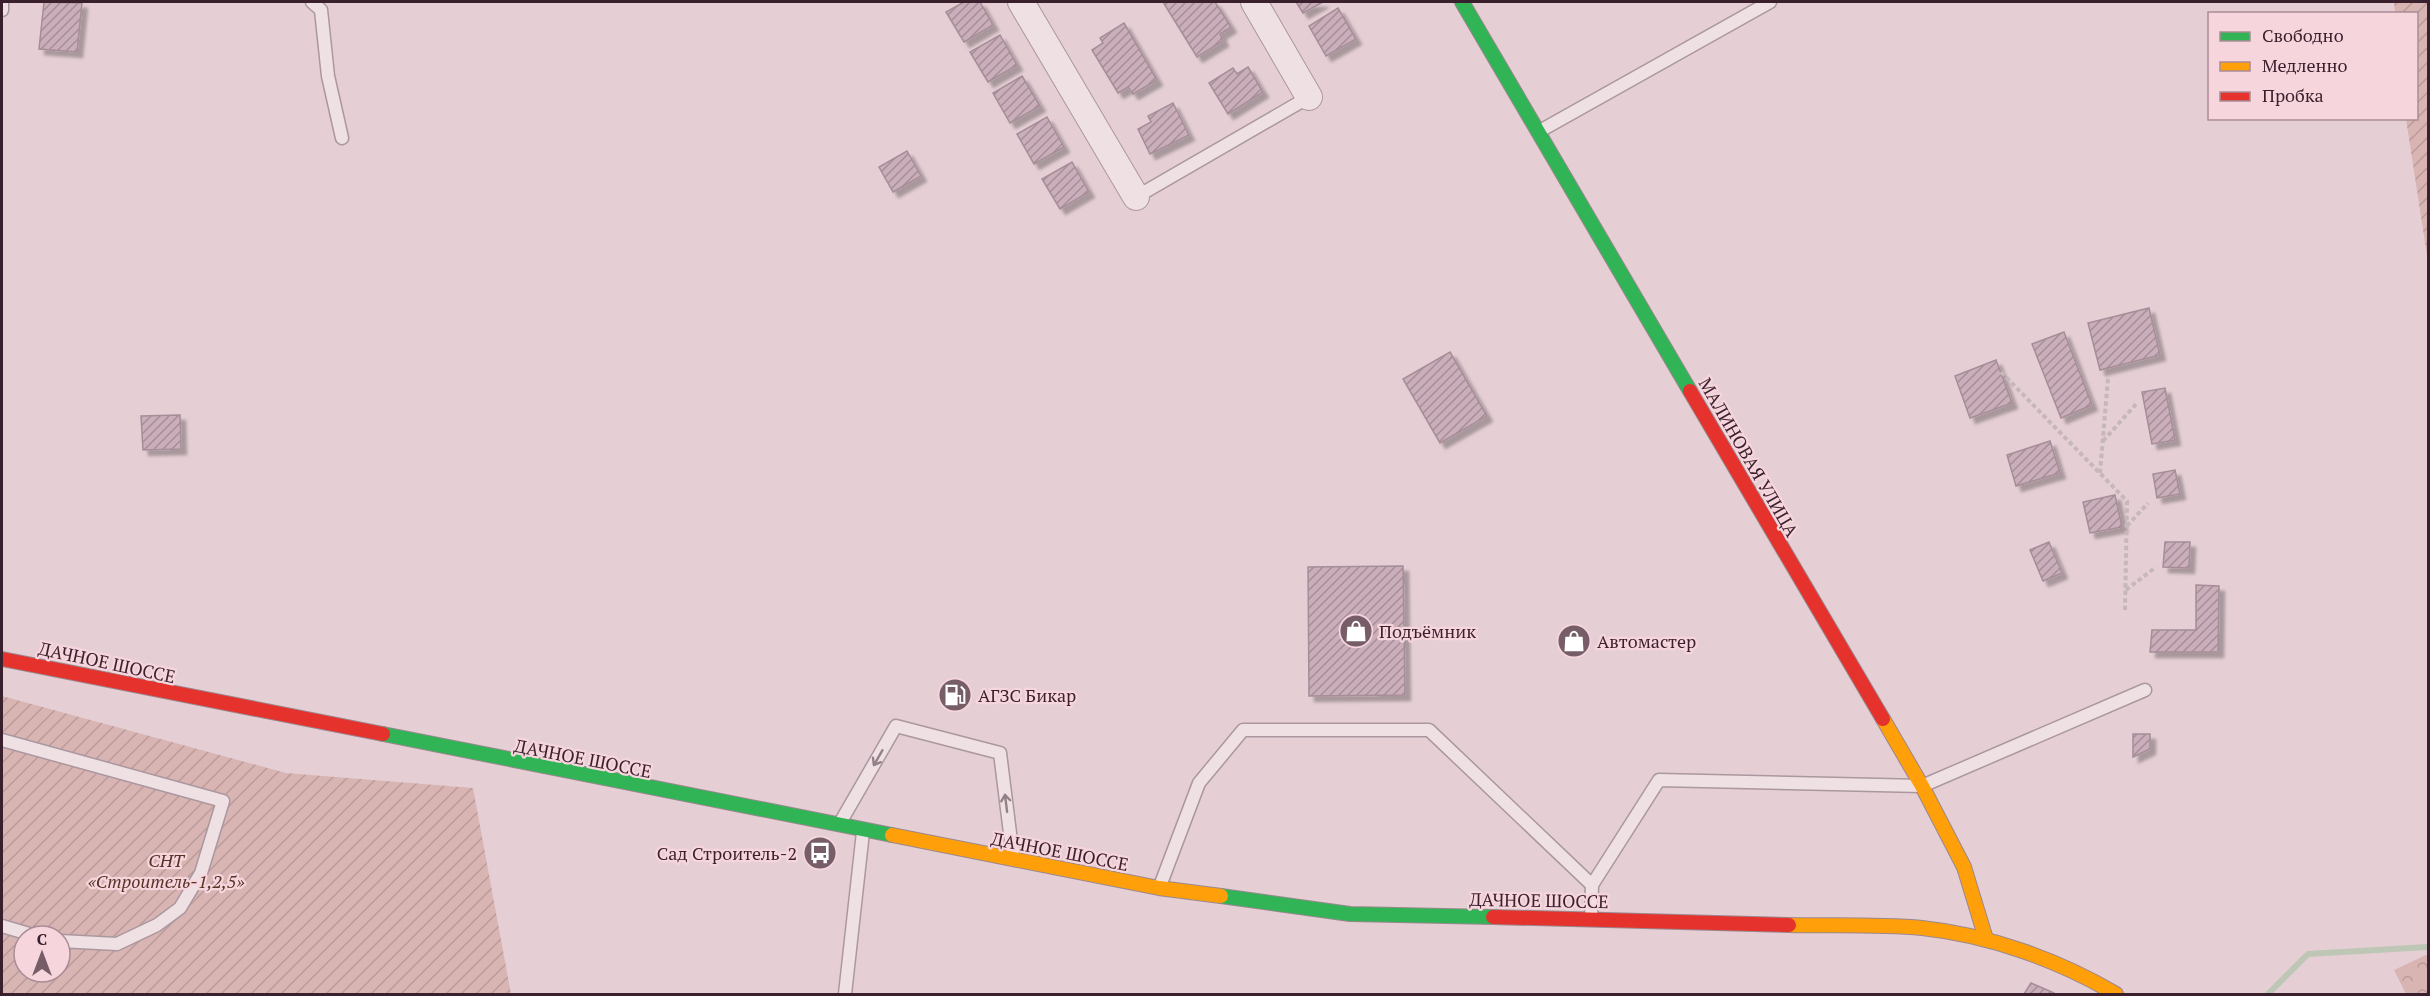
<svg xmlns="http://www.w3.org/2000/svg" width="2430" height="996" font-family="'PT Serif',serif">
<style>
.forest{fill:url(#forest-crowns)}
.garden{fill:url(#garden-furrows);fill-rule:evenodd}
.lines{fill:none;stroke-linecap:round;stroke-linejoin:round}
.stream{stroke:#bec6b5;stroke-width:6}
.building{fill:url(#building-hatch);stroke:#a68d98;stroke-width:1.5;filter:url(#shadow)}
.lane-casing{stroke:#ab979f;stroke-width:15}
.street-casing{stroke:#ab979f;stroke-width:28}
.fast-casing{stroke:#9a888f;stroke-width:16}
.slow-casing{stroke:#9a888f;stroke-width:16}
.jam-casing{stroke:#9a888f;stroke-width:16}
.path{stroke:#c6b7bc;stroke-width:4;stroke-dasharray:4.5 3;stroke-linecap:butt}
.lane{stroke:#eee0e3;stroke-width:12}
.street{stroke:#eee0e3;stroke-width:26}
.fast{stroke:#30b455;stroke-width:14}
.slow{stroke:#ff9f0a;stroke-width:14}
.jam{stroke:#e5322d;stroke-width:14}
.oneway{stroke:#948088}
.labels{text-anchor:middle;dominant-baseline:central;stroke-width:4.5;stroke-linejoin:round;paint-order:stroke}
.street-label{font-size:18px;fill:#3a1f2c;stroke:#f6d5dd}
.poi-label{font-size:18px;fill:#3a1f2c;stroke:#f6d5dd;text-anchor:start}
.park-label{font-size:18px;font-style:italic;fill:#573325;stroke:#f6d5dd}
</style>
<defs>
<pattern id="forest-crowns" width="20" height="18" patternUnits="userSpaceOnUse" patternTransform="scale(1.5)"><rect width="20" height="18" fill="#d8b5b3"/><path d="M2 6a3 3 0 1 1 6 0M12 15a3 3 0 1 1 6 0" fill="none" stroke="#ba9b9a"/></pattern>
<pattern id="garden-furrows" width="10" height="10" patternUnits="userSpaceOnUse" patternTransform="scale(1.5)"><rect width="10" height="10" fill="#d8b5b3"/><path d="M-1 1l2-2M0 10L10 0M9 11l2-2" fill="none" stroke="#ba9b9a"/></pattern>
<pattern id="building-hatch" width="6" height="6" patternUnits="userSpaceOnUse" patternTransform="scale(1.5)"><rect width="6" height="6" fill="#caafbb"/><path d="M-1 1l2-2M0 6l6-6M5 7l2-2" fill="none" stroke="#a58e98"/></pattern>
<filter id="shadow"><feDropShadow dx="5.5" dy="5.5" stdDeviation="1.5" flood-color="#0004"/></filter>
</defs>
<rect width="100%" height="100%" fill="#e5cfd5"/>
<!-- forest -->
<path class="forest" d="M2428,954V994H2406L2394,970Z"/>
<!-- garden -->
<g class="garden">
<path d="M2394,2H2428V262L2406,119L2416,118V14L2395,13Z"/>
<path d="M2,696L286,773L473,788L511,994H2ZM24,936H60V972H24Z"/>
</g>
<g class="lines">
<!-- stream -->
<path class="stream" d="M2268,994L2308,954L2428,947"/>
</g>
<!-- building -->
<g class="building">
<path d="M44,2L82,3L77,52L39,49Z"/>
<path d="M964,2H980L993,25L964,42L946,12Z"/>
<path d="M1163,2H1215L1231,27L1220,34L1223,41L1197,57Z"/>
<path d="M1296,2H1323L1303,13Z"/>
<path d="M1338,8L1356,39L1326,56L1309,26Z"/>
<path d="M1124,23L1157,80L1133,94L1128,87L1118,93L1092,50L1103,43L1100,38Z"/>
<path d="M1000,35L1017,65L988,82L970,52Z"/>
<path d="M1248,67L1263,92L1228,114L1209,83L1233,68L1237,74Z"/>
<path d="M1022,76L1040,106L1010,123L993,93Z"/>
<path d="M1173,103L1189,135L1150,154L1138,129L1151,122L1148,116Z"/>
<path d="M1047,117L1064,147L1034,164L1017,134Z"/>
<path d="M907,151L921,176L893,192L879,167Z"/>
<path d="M1072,162L1089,192L1060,209L1042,179Z"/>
<path d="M2149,308L2160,355L2100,370L2088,323Z"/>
<path d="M2064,332L2092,405L2061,418L2032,344Z"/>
<path d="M1450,352L1487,416L1440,443L1403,379Z"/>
<path d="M1996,360L2012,403L1970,418L1955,376Z"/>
<path d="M2165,388L2175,440L2152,444L2142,392Z"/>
<path d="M180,415L181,449L143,450L141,416Z"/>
<path d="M2050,441L2060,473L2016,486L2007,455Z"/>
<path d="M2175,470L2180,494L2157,498L2153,474Z"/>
<path d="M2115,495L2122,527L2090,533L2083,502Z"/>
<path d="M2049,542L2062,573L2043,581L2030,550Z"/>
<path d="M2165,542H2190L2189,568L2163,567Z"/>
<path d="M1403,566L1405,695L1309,696L1308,567Z"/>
<path d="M2196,585L2219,586L2218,652H2150L2152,630H2196Z"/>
<path d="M2133,734H2150V749L2133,757Z"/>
<path d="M2031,983L2054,993V994H2024Z"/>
</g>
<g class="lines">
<defs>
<g id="lane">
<path d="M312,2L321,10L328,76L342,138"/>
<path d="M2,10V2"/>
<path d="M1538,132L1770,2"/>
<path d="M1136,197L1309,97"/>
<path d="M2,740L223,801L201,873L180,908L157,925L117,944L60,941"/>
<path d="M840,823L896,726L1000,753L1013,857"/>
<path d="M1160,886L1199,783L1243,730H1429L1592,885"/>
<path d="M1591,919L1592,885L1659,780L1922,786L2145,690"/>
<path d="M2,926L36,936"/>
<path d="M845,994L863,832"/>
</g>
<g id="street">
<path d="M1021,2L1136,197"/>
<path d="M1254,2L1309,97"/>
</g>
<g id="fast">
<path d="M1462,2L1690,391"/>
<path d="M383,734L892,835"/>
<path d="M1221,896L1350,914L1493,917"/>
</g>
<g id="slow">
<path d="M1883,719L1922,786L1964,867L1986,939"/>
<path d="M892,835L1159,888L1221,896"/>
<path d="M1789,925C1833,926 1879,924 1922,928C1989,935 2058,960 2116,994"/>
</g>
<g id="jam">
<path d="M1690,391L1883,719"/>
<path d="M2,659L383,734"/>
<path d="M1493,917L1789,925"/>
</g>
</defs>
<!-- lane casing -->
<use href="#lane" class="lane-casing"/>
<!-- street casing -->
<use href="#street" class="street-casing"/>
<!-- fast casing -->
<use href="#fast" class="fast-casing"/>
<!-- slow casing -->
<use href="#slow" class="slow-casing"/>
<!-- jam casing -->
<use href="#jam" class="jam-casing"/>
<!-- path -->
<g class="path">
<path d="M2001,372L2127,501L2125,610"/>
<path d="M2103,441L2138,402"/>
<path d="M2100,473L2108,378"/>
<path d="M2127,526L2148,503"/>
<path d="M2126,590L2156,567"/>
</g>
<!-- lane -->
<use href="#lane" class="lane"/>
<!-- street -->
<use href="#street" class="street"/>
<!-- fast -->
<use href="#fast" class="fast"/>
<!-- slow -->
<use href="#slow" class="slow"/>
<!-- jam -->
<use href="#jam" class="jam"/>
</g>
<!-- one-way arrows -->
<defs><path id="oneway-shaft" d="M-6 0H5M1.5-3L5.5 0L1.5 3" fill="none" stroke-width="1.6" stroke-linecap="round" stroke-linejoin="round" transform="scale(1.5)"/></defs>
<g class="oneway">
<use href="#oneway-shaft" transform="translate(878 758) rotate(120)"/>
<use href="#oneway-shaft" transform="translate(1006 803) rotate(-97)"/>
</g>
<!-- icons -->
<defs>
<symbol id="shop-disc" viewBox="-11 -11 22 22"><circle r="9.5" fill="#765d67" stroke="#f6d5dd"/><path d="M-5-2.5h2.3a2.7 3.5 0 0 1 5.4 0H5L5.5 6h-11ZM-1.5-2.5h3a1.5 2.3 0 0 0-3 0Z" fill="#fff"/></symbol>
<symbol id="fuel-disc" viewBox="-11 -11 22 22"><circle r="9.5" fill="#765d67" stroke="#f6d5dd"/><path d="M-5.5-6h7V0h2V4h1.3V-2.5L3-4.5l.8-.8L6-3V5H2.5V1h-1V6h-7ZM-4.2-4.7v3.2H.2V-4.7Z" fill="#fff"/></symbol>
<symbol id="bus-disc" viewBox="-11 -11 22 22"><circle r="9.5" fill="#765d67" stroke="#f6d5dd"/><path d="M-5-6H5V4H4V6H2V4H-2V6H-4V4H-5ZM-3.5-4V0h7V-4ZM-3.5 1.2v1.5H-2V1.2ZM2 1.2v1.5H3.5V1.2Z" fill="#fff"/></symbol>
</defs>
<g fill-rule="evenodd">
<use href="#shop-disc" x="1337" y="612" width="38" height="38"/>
<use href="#shop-disc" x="1555" y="622" width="38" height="38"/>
<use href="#fuel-disc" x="936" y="676" width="38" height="38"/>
<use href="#bus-disc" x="801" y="834" width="38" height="38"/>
</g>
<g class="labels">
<!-- street labels -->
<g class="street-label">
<text transform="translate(1749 457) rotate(60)">МАЛИНОВАЯ УЛИЦА</text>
<text transform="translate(107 662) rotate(12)">ДАЧНОЕ ШОССЕ</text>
<text transform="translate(583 758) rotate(11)">ДАЧНОЕ ШОССЕ</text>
<text transform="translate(1060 851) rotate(11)">ДАЧНОЕ ШОССЕ</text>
<text transform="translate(1539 900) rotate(1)">ДАЧНОЕ ШОССЕ</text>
</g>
<!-- poi labels -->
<g class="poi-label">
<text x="1379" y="631">Подъёмник</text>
<text x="1597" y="641">Автомастер</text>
<text x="978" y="695">АГЗС Бикар</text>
<text x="797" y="853" text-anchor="end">Сад Строитель-2</text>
</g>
<!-- park labels -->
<g class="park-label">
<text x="166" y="860">СНТ<tspan x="166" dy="21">«Строитель-1,2,5»</tspan></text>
</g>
</g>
<!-- border -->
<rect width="2430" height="996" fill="none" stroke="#3a1f2c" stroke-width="6"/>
<!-- legend -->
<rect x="2208" y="12" width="210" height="108" fill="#f6d5dd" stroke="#ab8c96" stroke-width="1.5"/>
<rect x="2220" y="32" width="30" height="9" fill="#30b455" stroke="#ab8c96" stroke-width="1.5"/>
<text x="2262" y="42" font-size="18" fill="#3a1f2c">Свободно</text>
<rect x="2220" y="62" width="30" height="9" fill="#ff9f0a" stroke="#ab8c96" stroke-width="1.5"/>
<text x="2262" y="72" font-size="18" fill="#3a1f2c">Медленно</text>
<rect x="2220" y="92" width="30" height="9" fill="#e5322d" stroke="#ab8c96" stroke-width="1.5"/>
<text x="2262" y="102" font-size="18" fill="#3a1f2c">Пробка</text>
<!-- north arrow -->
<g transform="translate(42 954)"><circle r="28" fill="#f6d5dd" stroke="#ab8c96" stroke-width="1.5"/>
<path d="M0-4.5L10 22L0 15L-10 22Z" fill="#765d67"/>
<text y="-9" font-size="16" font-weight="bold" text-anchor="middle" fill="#3a1f2c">С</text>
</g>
</svg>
